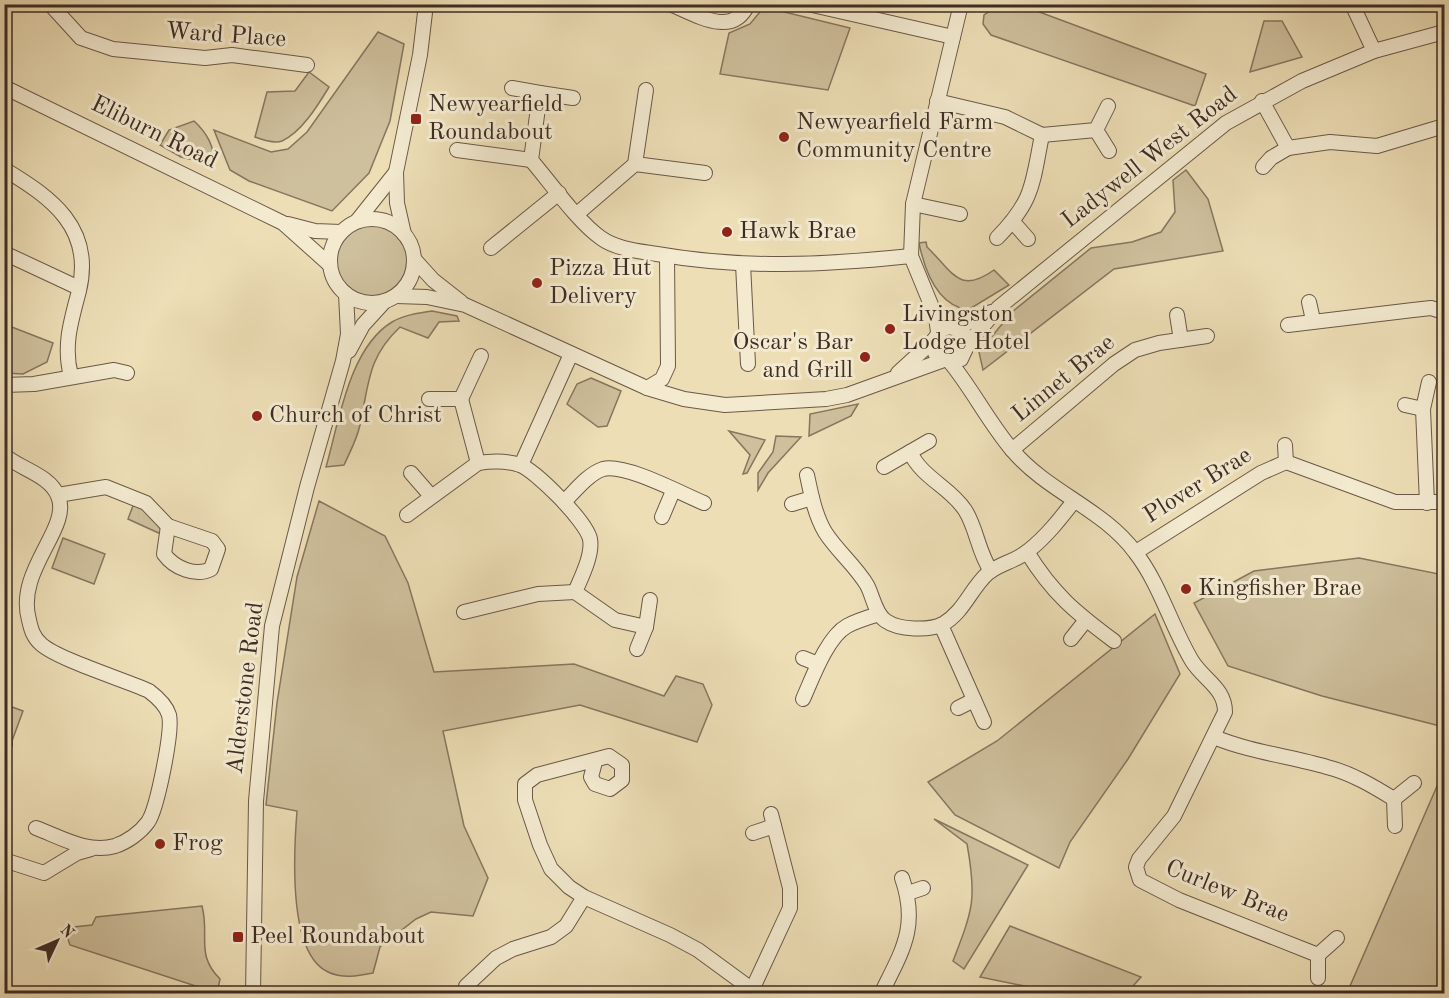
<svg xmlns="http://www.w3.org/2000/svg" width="1449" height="998" font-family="'Old Standard TT',serif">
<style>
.green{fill:#cfc09d;stroke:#867660;stroke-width:1.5}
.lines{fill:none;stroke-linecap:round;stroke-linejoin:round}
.minor-casing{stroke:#6a5948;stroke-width:16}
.minor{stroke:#f3ead0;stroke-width:14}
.poi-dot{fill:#8f2418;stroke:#f3ead0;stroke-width:2}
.labels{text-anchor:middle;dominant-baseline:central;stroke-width:6;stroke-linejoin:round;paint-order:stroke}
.street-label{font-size:24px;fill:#3e2d24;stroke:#f3ead0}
.poi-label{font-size:24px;fill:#3e2d24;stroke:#f3ead0;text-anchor:start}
</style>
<rect width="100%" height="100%" fill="#eddeb6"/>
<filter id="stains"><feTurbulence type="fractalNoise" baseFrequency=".00333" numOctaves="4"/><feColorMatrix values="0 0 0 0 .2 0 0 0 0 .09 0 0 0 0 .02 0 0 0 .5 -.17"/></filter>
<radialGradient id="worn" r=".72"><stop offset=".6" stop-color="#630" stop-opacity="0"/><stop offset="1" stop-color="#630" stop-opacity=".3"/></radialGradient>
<!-- green -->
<g class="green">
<path d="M764,7L850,28L828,90L720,74L729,33L750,24Z"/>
<path d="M996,7H1026L1206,74L1195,106L991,35L983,24L984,15Z"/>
<path d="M1264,21H1282L1302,57L1250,72Z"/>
<path d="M378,32L404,44L390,121L369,173L332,211L249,181L230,170L214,130L271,152L288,149L307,132Z"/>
<path d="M309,72L329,87C318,105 302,132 282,141C274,144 263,140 255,137L267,92L295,91Z"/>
<path d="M194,121C205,131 218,149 211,164L181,157L160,145L169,130Z"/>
<path d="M1186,170L1208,199L1223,251L1114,269L983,370L979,352L1012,312L1091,248L1132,242L1161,232L1175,212L1173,180Z"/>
<circle cx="371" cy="260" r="36"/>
<path d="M926,242L927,247C953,272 959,295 994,270L1009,285L968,310C937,305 925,272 919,243Z"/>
<path d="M432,311L457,316L459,321L439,322L428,338L400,327C367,358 369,384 360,425C357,439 350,452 344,465L326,467C339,422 349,348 392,322C404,315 418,313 432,311Z"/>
<path d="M4,324L53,343L47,362L23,374L5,373Z"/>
<path d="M591,378L621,391L607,426L598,427L567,404L577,384Z"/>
<path d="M858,404L851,416L809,436L810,414Z"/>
<path d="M729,431L765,440L747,473L743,474L750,455Z"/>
<path d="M776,436L801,437L768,473L758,490V473L773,452Z"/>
<path d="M319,501L385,536L408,583L434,672L574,664L664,696L676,676L703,684L712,705L697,742L580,705L443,731L464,826L488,878L473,916L431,912L416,919L380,947L373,973C358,976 343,979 328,972C287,953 294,849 297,811L266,805L277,703L297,577Z"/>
<path d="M134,503C151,510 157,518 163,535L128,519Z"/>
<path d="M63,538L105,554L94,584L52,568Z"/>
<path d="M1359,558L1444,575V727L1322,696L1228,666L1194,603L1254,571Z"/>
<path d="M1155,614L1180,674L1128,759L1070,842L1059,868L955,815L928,782L997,741Z"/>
<path d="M4,704L23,711L12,741L5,738Z"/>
<path d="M1444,770V993H1347Z"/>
<path d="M934,819L1028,865L964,969L953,961C973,909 977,899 967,844Z"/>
<path d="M202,906C210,936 195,954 220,979L217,993L70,945L64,928L92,925L96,917Z"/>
<path d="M1010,926L1141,977L1126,994L1059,993L980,977Z"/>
</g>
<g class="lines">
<defs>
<g id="minor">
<path d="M50,4L81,38L113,49L205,58L232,55L307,65"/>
<path d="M670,4C695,14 733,39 748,4"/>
<path d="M808,4L953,37"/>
<path d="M1352,4L1374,51"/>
<path d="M4,87L283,223L330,265"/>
<path d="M512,88L540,93"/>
<path d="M573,98L540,93L531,160C550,182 578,222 601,238C616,249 639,251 657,254C743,269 825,265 911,256"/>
<path d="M937,101L1005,117L1042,135L1096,130L1108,106"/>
<path d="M1262,101L1288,148L1330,142L1377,146L1444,126"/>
<path d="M1096,130L1109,151"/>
<path d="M457,150L531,160"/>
<path d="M635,164L705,173"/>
<path d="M1263,167L1271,158L1288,148"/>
<path d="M4,169C52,198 94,228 79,291C71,321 63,346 71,376"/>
<path d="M913,204L960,214"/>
<path d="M577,214L635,164L646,90"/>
<circle cx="372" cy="261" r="42"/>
<path d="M357,221L396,172"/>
<path d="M1013,222L1028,239"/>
<path d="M288,224L315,231L341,232"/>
<path d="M404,234L397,203L396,172L420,55L426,4"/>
<path d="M997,238C1034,200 1032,185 1042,135"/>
<path d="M491,248L559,193"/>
<path d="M4,253L79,288"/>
<path d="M414,259L433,280L461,302"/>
<path d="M743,264L748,364"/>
<path d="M396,296L427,297L465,305L647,388L684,399L725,405L826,399L847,395L944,360"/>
<path d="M1309,302L1313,320"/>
<path d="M1177,315L1181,340"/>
<path d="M1288,325L1413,310L1431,308L1444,312"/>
<path d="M957,328L991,312"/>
<path d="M938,332L936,317L911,256L913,204L961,4"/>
<path d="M968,344L963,332L951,327L942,329L933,341L935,353L944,360L961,359L968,344L998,308L1226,123L1302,81L1374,51L1444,32"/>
<path d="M349,351L363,325L384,302"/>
<path d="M950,362C973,390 989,423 1013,451C1048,492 1103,509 1135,552C1160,584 1171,626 1192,661C1204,680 1225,688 1225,712L1174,816L1139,859L1136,867L1140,880L1179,900L1318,955L1337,938"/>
<path d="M898,373L933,341"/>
<path d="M4,385L34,384L114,370L127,373"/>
<path d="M647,388L662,379L668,366L667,256"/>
<path d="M429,399H461L481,356"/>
<path d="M461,399L478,463"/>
<path d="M1405,405L1423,409"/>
<path d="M1285,445L1286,462"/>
<path d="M1012,450L1114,364L1135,350L1159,343L1207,336"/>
<path d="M910,452L929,441"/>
<path d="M4,455C20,469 50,475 58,496C72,528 15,570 29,620C31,629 33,637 41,644C57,659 125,680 149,691C157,697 166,705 169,715C173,731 157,809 148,822C140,833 127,842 115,846C88,854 60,837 36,828"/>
<path d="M521,465L571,354"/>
<path d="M884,467L910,452C922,478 950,487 965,510C977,529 978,552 991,571"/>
<path d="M411,473L431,496"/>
<path d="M807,475C811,494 815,515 825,532C837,551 855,565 867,585C873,596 875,614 886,621C899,630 929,631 943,624C964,612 971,588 988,573C999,564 1016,561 1028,551C1046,537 1060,519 1074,501"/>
<path d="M58,495L106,487L146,503L168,526"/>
<path d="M564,502C575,491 588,474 603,469C625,463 682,494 704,503"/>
<path d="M1427,503L1423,409L1429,382"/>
<path d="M792,504L812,498"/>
<path d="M407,515L478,463C491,461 508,461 520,465C536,471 586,521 590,539C593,555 581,578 575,592L615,620L646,627"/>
<path d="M662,517L673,491"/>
<path d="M168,526L212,541L218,549L211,569C196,577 174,568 164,554Z"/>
<path d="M1027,552C1053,594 1075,612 1114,641"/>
<path d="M1136,552L1261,473L1286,462L1395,502H1444"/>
<path d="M464,612L538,594L575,592"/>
<path d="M941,625L984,722"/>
<path d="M1071,639L1086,620"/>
<path d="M637,649L646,627L650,600"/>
<path d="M803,658L818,664"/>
<path d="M803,699C812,679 827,637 847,626C856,621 869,617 879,614"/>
<path d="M958,708L974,700"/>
<path d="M1214,737C1250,752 1289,756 1327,767C1351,773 1373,786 1394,799L1414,783"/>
<path d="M4,745L5,744"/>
<path d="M595,762L591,777L595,784L610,789L622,780V765L609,756L537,775L525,784V800L540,845L551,869L569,887L584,897L670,935L698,950L758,994"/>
<path d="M1394,799L1395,826"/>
<path d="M753,833L774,826"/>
<path d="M4,860L44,873L77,853L91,849"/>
<path d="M908,893L923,888"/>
<path d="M1318,955V978"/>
<path d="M466,986L496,958L513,949L551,937L566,926L584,897"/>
<path d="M752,990L790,908V888L771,814"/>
<path d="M253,994L256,801L272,626L307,487L343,361L348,334L346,294"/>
<path d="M881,994C902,951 919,927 902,878"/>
</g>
</defs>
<!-- minor casing -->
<use href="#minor" class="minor-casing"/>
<!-- minor -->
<use href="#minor" class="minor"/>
</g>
<!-- markers -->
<g class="poi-dot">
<rect x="410" y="113" width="12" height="12" rx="3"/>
<circle cx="784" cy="137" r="6"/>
<circle cx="727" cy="232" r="6"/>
<circle cx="537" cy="283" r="6"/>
<circle cx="890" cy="329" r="6"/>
<circle cx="865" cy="357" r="6"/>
<circle cx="257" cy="416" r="6"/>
<circle cx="1186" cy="589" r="6"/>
<circle cx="160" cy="844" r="6"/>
<rect x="232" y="931" width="12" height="12" rx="3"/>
</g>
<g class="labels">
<!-- street labels -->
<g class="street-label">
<text transform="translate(226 36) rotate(4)">Ward Place</text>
<text transform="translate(154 133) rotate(26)">Eliburn Road</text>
<text transform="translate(1150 158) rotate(-38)">Ladywell West Road</text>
<text transform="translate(1064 379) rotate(-39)">Linnet Brae</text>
<text transform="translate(1198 486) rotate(-32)">Plover Brae</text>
<text transform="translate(246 688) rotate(-83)">Alderstone Road</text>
<text transform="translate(1227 892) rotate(22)">Curlew Brae</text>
</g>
<!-- poi labels -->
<g class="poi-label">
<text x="428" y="105">Newyearfield<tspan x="428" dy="28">Roundabout</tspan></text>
<text x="796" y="123">Newyearfield Farm<tspan x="796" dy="28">Community Centre</tspan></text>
<text x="739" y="232">Hawk Brae</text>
<text x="549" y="269">Pizza Hut<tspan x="549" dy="28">Delivery</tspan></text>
<text x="902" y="315">Livingston<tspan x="902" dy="28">Lodge Hotel</tspan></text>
<text x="853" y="343" text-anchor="end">Oscar's Bar<tspan x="853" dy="28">and Grill</tspan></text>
<text x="269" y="416">Church of Christ</text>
<text x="1198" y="589">Kingfisher Brae</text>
<text x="172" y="844">Frog</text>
<text x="250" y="937">Peel Roundabout</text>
</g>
</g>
<!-- margin -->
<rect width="1449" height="998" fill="none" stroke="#eddeb6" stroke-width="24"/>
<rect x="6" y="6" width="1437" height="986" fill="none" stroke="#3e2d24" stroke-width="3"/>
<rect x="12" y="12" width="1425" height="974" fill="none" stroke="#3e2d24" stroke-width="1.5"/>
<!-- north arrow -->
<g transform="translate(57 941) rotate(46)" stroke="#f3ead0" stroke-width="4.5" paint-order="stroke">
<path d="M0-4.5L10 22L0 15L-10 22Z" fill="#3e2d24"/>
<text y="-9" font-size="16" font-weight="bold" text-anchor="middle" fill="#3e2d24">N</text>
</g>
<rect width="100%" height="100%" filter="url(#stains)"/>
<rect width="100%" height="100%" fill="url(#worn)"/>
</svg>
